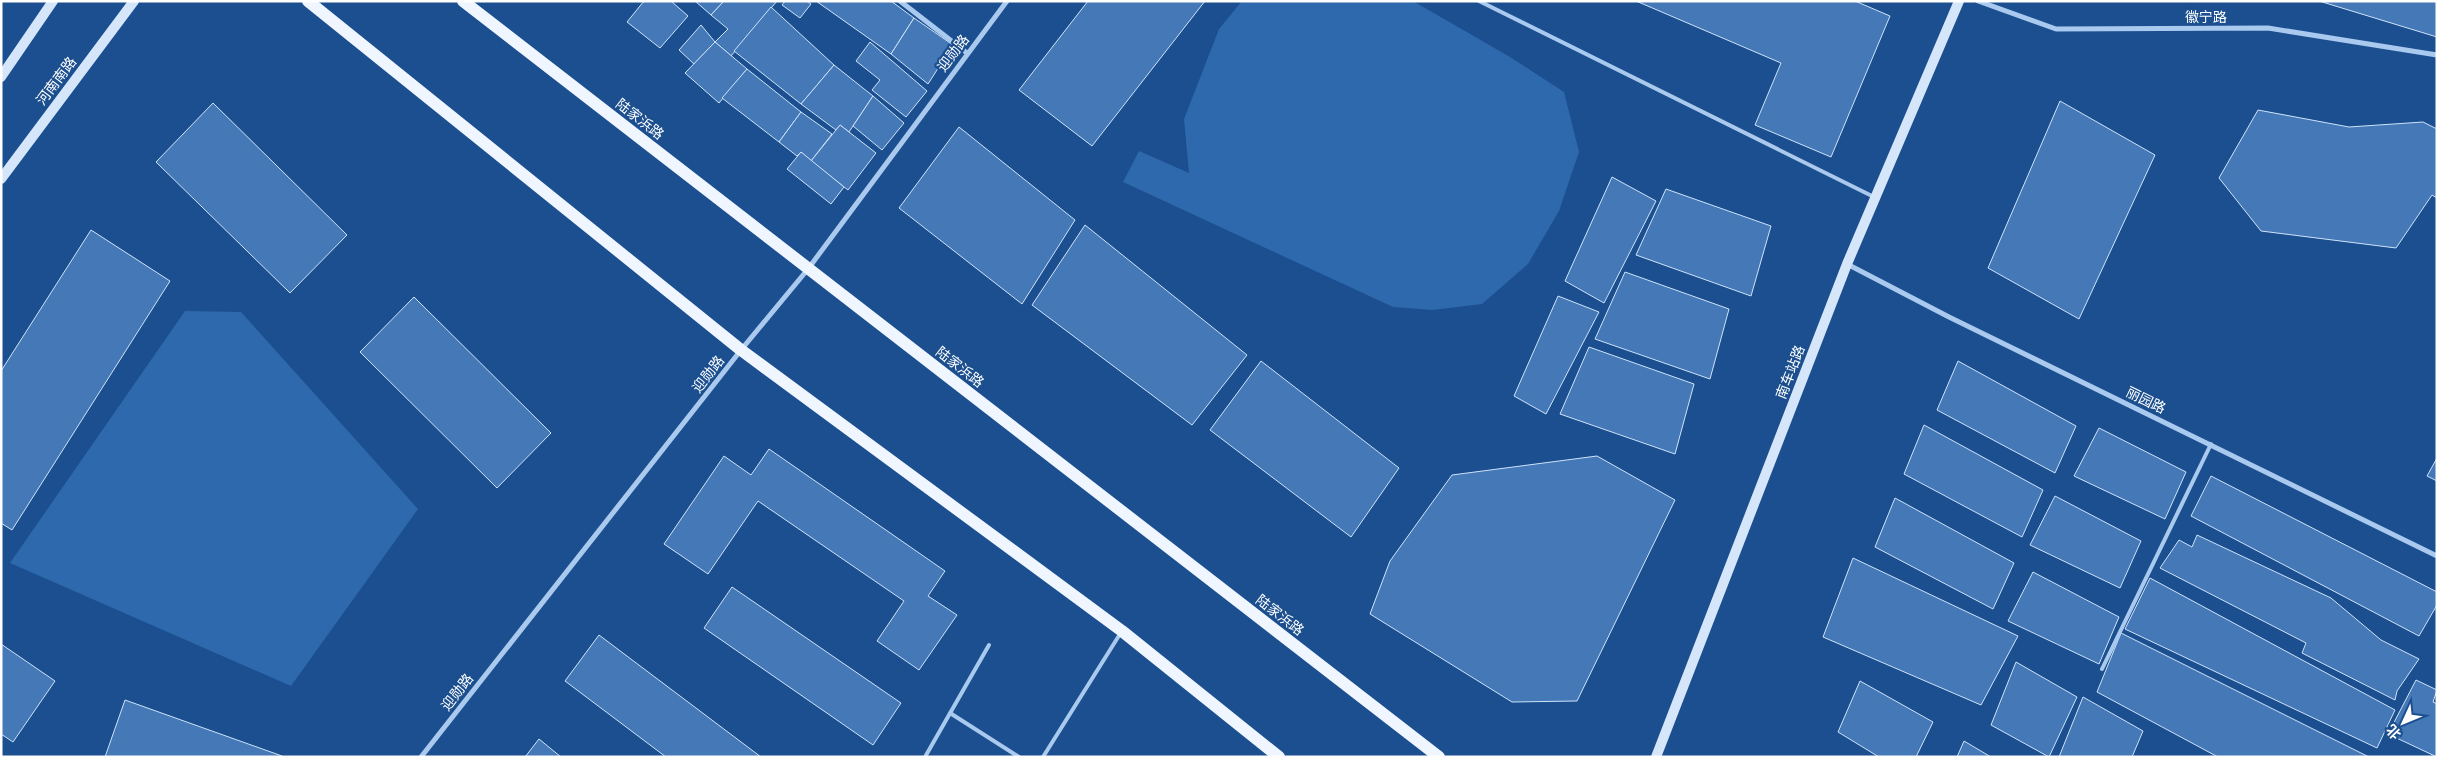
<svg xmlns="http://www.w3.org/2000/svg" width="2438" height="758" font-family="'PT Sans','Noto Sans SC',sans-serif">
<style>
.green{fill:#2e69ad}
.building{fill:#4478b7;stroke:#cfe3fa}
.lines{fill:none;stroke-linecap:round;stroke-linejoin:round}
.lane{stroke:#a9c9ee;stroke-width:4}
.street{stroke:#a9c9ee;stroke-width:5}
.secondary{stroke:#d6e6fa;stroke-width:10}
.primary{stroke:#f0f6ff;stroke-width:12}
.labels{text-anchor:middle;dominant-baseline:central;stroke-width:4.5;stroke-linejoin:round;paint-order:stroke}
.street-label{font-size:14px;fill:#fff;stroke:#1b4f8f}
</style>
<rect width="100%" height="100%" fill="#1b4f8f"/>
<!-- green -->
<g class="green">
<path d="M1242,1H1413L1510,57L1564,92L1579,152L1559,211L1528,264L1482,304L1432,310L1393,307L1123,182L1139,151L1189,173L1184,119L1219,29Z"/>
<path d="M185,311L241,312L418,509L291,686L10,563Z"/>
</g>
<!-- building -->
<g class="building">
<path d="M644,1H671L688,16L660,48L627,22Z"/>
<path d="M695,1H724L711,15Z"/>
<path d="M724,1H777L731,56L715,42L728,29L711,15Z"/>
<path d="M785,1H807L811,4L800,18L782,5Z"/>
<path d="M816,1H891L914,18L891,54Z"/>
<path d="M1088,1H1205L1092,146L1019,90Z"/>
<path d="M1636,1H1855L1890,16L1831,157L1755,125L1781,63Z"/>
<path d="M2319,1H2437V37Z"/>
<path d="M771,7L834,65L801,104L734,51Z"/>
<path d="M914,18L953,45L928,84L891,54Z"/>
<path d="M701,25L715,42L694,64L679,50Z"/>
<path d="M715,42L747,69L719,103L685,73Z"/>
<path d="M870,42L927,91L906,117L872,90L880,80L856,61Z"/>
<path d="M834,65L873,96L849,132L840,125L836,130L801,104Z"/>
<path d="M747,69L801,112L779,142L722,98Z"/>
<path d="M873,96L904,123L882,150L853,126Z"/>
<path d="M2060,101L2155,155L2079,319L1988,268Z"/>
<path d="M213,103L347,235L290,293L156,162Z"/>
<path d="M2258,110L2349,127L2423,122L2437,129V198L2432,195L2396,248L2261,231L2219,178Z"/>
<path d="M801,112L832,134L811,161L801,152L797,156L779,142Z"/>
<path d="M840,125L876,153L848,190L811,161Z"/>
<path d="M959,127L1075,220L1022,304L899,208Z"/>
<path d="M801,152L844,187L831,204L787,169Z"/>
<path d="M1612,177L1656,201L1604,303L1565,281Z"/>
<path d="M1666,189L1771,226L1751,296L1636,255Z"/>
<path d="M1085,225L1247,355L1192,425L1032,305Z"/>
<path d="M91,230L170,281L12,530L1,523V371Z"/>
<path d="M1625,272L1729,309L1710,379L1595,339Z"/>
<path d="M1558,296L1599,312L1546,414L1514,396Z"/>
<path d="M414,297L551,433L497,488L360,352Z"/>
<path d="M1589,347L1694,384L1675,454L1560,414Z"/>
<path d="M1261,361L1399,468L1351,537L1210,430Z"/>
<path d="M1958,361L2076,426L2055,473L1937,410Z"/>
<path d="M1924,425L2043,490L2022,537L1904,474Z"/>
<path d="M2099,428L2186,472L2165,519L2074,476Z"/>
<path d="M769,449L945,571L928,596L957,615L919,670L877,641L904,601L758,501L708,574L664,544L724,456L751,475Z"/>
<path d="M1597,456L1675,500L1577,701L1512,702L1370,614L1390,561L1452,475Z"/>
<path d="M2437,458V481L2427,476Z"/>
<path d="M2211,476L2437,592V605L2419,636L2191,516Z"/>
<path d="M2055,496L2141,541L2120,588L2030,545Z"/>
<path d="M1895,498L2014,563L1993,609L1875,547Z"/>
<path d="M2197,535L2331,598L2381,640L2419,659L2397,691L2395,700L2302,653L2306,643L2160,568L2179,540L2192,547Z"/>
<path d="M1853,558L2018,636L1981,705L1823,637Z"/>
<path d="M2033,572L2119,617L2099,664L2008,621Z"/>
<path d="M2150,578L2395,710L2377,748L2125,629Z"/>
<path d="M732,587L901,703L873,745L704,628Z"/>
<path d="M2121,633L2369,757H2218L2097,692Z"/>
<path d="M599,635L761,757H666L565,681Z"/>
<path d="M1,644L55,681L13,742L1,734Z"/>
<path d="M2016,662L2077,697L2049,757L1991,725Z"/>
<path d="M2416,680L2437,690L2433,702L2437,704V757L2388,734Z"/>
<path d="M1860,681L1933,722L1916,757H1879L1838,732Z"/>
<path d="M2083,697L2143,731L2132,757H2059Z"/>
<path d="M125,700L282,756V757H105Z"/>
<path d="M539,739L561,757H525Z"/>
<path d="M1964,741L1991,757H1957Z"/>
</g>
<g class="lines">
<!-- lane -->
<g class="lane">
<path d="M1479,1L1874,197"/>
<path d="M2102,669L2211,444"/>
<path d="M950,713L1019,757"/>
<path d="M925,757L989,645"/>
<path d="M1043,757L1120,634"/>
</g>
<!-- street -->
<g class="street">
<path d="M900,1L967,53"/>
<path d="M1978,1L2056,29L2268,28L2437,55"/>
<path d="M1847,264L1949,317L2437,556"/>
<path d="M421,757L741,350L808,269L1007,1"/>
</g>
<!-- secondary -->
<g class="secondary">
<path d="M1,77L53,1"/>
<path d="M1,179L134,1"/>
<path d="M1656,757L1847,264L1959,1"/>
</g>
<!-- primary -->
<g class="primary">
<path d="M308,1L741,350L1122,631L1279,757"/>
<path d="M463,1L1439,757"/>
</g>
</g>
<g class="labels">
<!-- street labels -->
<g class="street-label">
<text x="2206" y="17">徽宁路</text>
<text transform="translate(953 53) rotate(-53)">迎勋路</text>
<text transform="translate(56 81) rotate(-53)">河南南路</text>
<text transform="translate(640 119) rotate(38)">陆家浜路</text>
<text transform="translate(960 367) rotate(38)">陆家浜路</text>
<text transform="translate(1790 372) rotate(-69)">南车站路</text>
<text transform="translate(708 374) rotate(-52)">迎勋路</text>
<text transform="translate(2146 400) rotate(26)">丽园路</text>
<text transform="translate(1280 615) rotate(38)">陆家浜路</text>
<text transform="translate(457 692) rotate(-52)">迎勋路</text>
</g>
</g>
<!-- border -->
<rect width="2438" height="758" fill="none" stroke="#ffffff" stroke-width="5"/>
<!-- north arrow -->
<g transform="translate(2403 723) rotate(226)" stroke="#1b4f8f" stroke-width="4" paint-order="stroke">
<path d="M0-4L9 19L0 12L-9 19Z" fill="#ffffff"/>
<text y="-8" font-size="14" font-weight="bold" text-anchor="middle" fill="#ffffff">北</text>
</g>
</svg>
